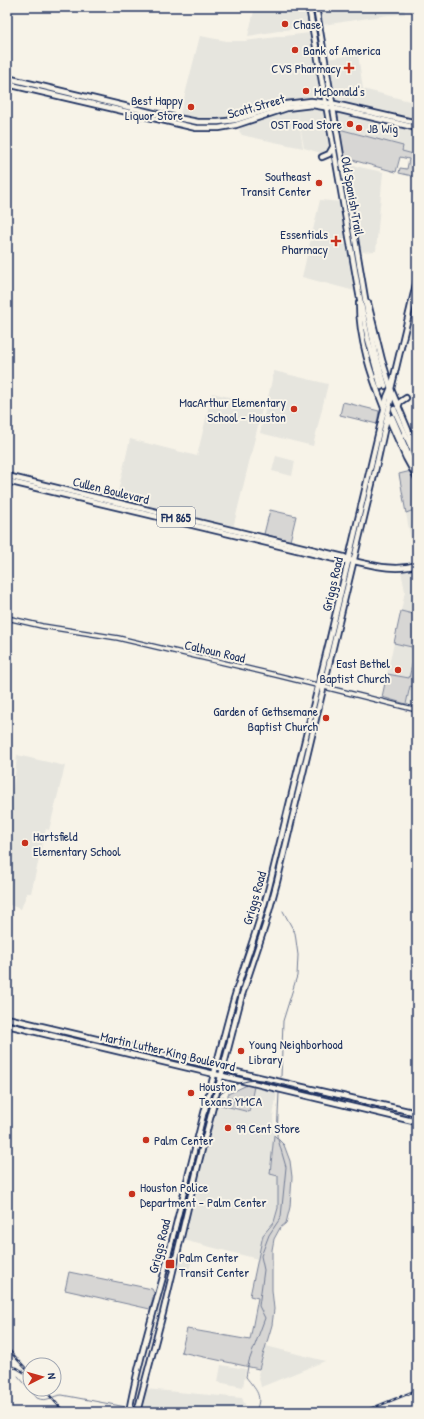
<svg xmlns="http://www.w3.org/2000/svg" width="424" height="1419" font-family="'Patrick Hand',sans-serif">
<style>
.built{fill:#e6e5de}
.green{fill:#d7d6d4;stroke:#798299}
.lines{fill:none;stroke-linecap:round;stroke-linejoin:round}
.stream{stroke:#727c95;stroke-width:1}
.major-tunnel{stroke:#cbcccc;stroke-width:4.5;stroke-dasharray:4.5 2;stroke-linecap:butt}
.minor-casing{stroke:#1b2f5e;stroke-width:6}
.major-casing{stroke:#1b2f5e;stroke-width:8}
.minor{stroke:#f7f3e8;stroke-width:3.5}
.major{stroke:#f7f3e8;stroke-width:4.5}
.tram{stroke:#1b2f5e;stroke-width:1}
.rail-casing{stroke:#1b2f5e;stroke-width:2.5}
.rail{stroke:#f7f3e8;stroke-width:1;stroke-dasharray:3;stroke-linecap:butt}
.poi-dot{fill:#c8321e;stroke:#f7f3e8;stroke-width:1.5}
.labels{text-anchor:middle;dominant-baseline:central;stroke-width:4;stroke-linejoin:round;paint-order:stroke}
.shield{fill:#f7f3e8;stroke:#5d6a87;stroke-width:1}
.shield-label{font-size:12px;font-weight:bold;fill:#1b2f5e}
.poi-label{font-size:13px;fill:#1b2f5e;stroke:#f7f3e8;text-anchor:start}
.street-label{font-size:13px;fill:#1b2f5e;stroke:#f7f3e8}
</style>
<rect width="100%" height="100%" fill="#f7f3e8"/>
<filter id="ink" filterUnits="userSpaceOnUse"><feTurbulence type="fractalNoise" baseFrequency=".025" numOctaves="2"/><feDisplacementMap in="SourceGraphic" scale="8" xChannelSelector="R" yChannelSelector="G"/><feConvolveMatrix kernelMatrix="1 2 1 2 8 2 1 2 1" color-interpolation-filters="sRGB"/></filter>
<g filter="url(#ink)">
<!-- built -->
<g class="built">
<path d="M255,7H307L310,26L248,36Z"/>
<path d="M318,7H404L405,14L388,15L323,25L321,24Z"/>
<path d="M309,33H311L322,99L303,100L286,102L267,107L244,116L216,121L179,118L200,36L227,41H244Z"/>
<path d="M358,54L363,89L417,103V121L335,102L327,59Z"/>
<path d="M297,108L303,148L246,136L242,135L239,131L242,125L284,111Z"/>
<path d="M297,109H324L331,148L321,153L304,148Z"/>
<path d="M338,111L417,129V155L401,151L402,146L339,129L336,114Z"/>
<path d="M345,164L383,172L376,251L360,252Z"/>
<path d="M320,200L341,202L355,291L302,277Z"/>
<path d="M274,371L328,384L313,446L260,433Z"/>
<path d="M212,393L263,405L233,528L116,500L130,439L197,456Z"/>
<path d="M276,456L295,461L292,476L272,471Z"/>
<path d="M417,509V561L415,562L406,513Z"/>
<path d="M417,569V615L401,611L405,591L401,571Z"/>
<path d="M394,643L416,648L409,678L387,674Z"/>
<path d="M410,686L417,688V707L406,704Z"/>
<path d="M17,755L65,766L49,830L46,829L31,893H27L21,909L7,904V814L15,776Z"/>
<path d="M254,1086L277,1091L273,1117L274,1135L270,1174L278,1176V1208L274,1222L263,1235L258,1259L183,1240L192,1198L216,1104L248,1112Z"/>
<path d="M180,1253L193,1256L188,1274L180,1272L177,1268Z"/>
<path d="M266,1346L325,1361L261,1387L258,1374Z"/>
<path d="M221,1365L246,1369L243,1387L218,1382Z"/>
<path d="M145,1389L242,1398L246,1407L236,1412H138Z"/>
</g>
<!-- green -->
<g class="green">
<path d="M339,129L403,146L402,151L417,155V177L399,173L400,168L407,169L409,159L400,157L396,172L345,158L343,155Z"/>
<path d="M343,402L379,411L377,424L340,415Z"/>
<path d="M411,471L417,481V509L406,513L399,474Z"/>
<path d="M270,510L296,516L290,541L264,534Z"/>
<path d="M401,611L417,615V688L410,686L406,704L382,697L387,674L409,678L416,648L394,643Z"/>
<path d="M247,1085L254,1086L249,1112L217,1104L223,1096L221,1104L224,1105L225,1103L232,1105L234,1099L228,1097V1094Z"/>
<path d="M274,1135L284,1145L290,1161L292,1177L290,1207L286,1223L280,1228L274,1239L272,1250V1290L274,1309L272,1325L259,1369L181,1352L187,1329L250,1340L258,1298L250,1296L263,1235L274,1222L278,1208V1176L270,1174Z"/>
<path d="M69,1272L152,1289L154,1293L150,1309L65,1290Z"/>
</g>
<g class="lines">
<!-- stream -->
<g class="stream">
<path d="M281,1077L283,1021L297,976L298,955L295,933L283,911"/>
<path d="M18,1376L37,1398C47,1403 53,1395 62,1395L126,1407"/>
<path d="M255,1412C264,1396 256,1390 246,1377L249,1361L265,1318L259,1306L264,1270L261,1256L269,1235L281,1217L286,1167L277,1136L279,1093"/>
</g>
<!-- major-tunnel -->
<g class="major-tunnel">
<path d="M385,386L394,409"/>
<path d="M381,387L392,417"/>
</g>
<defs>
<path id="minor" d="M7,618L42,626L118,638L280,676L417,710"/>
<g id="major">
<path d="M309,7L359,294L368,339L381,387"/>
<path d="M316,7L367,310L376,355L385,386"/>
<path d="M7,78L162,115L198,122H218L235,120L286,104L311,101L335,104L417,123"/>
<path d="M7,84L196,128H219L236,125L287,108L312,105L336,109L417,128"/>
<path d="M322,157L329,154L333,147"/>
<path d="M359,303C359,339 371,375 384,408"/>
<path d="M368,303L382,360L391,389L417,451"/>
<path d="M398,407L400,402L406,398"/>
<path d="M394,409L417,460"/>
<path d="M388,417L406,458L417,478"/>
<path d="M392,417L409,456L417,470"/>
<path d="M7,476L344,557L349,560"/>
<path d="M7,481L343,561L349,560C372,565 394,572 417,565"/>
<path d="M7,1018L267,1079L417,1113"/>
<path d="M7,1025L417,1122"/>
<path d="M129,1412C137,1366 151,1322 163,1277C186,1186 208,1094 233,1002C244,964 259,926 269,887L329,642L387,397L390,390"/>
<path d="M137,1412L163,1313L199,1161L242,995L265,926L277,882L377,463L391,399V389L417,280"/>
</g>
</defs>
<!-- minor casing -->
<use href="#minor" class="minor-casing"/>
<!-- major casing -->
<use href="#major" class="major-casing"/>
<!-- minor -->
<use href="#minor" class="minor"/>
<!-- major -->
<use href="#major" class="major"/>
<!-- tram -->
<path class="tram" d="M166,1275L206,1114C217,1091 237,1079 263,1080L417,1116"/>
<defs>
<g id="rail">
<path d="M7,1348L30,1373"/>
<path d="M7,1366L17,1368L27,1374"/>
<path d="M44,1389L64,1412"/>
<path d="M363,1412L417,1390"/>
</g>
</defs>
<!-- rail casing -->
<use href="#rail" class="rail-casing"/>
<!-- rail -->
<use href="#rail" class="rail"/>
</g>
</g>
<!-- markers -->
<g class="poi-dot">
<circle cx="285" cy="24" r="4"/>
<circle cx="295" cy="50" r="4"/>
<path d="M347 62h4v4h4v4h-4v4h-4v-4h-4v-4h4z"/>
<circle cx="306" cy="91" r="4"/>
<circle cx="191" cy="107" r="4"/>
<circle cx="350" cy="124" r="4"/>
<circle cx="359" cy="128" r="4"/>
<circle cx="319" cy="183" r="4"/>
<path d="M334 235h4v4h4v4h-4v4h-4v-4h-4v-4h4z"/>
<circle cx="294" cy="409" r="4"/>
<circle cx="398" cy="670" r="4"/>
<circle cx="326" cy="718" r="4"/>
<circle cx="25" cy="843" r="4"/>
<circle cx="241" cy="1051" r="4"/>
<circle cx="191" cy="1093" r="4"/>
<circle cx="228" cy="1128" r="4"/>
<circle cx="146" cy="1140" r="4"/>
<circle cx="132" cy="1194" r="4"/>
<rect x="165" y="1259" width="10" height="10" rx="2"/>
</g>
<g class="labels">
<!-- shield labels -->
<rect class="shield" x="157" y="507" width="38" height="20" rx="3"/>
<g class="shield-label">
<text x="176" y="517">FM 865</text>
</g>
<!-- poi labels -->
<g class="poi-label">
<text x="293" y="24">Chase</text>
<text x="303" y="50">Bank of America</text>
<text x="341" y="68" text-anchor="end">CVS Pharmacy</text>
<text x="314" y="91">McDonald's</text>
<text x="183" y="100" text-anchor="end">Best Happy<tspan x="183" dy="15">Liquor Store</tspan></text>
<text x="342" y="124" text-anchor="end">OST Food Store</text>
<text x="367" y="128">JB Wig</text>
<text x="311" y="176" text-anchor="end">Southeast<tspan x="311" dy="15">Transit Center</tspan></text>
<text x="328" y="234" text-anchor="end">Essentials<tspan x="328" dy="15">Pharmacy</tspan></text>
<text x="286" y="402" text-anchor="end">MacArthur Elementary<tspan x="286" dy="15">School - Houston</tspan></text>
<text x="390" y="663" text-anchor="end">East Bethel<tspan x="390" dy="15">Baptist Church</tspan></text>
<text x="318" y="711" text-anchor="end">Garden of Gethsemane<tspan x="318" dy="15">Baptist Church</tspan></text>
<text x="33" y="836">Hartsfield<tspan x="33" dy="15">Elementary School</tspan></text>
<text x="249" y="1044">Young Neighborhood<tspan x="249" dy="15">Library</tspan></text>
<text x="199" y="1086">Houston<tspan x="199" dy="15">Texans YMCA</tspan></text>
<text x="236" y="1128">99 Cent Store</text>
<text x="154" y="1140">Palm Center</text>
<text x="140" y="1187">Houston Police<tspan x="140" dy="15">Department - Palm Center</tspan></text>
<text x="179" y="1257">Palm Center<tspan x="179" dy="15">Transit Center</tspan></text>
</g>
<!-- street labels -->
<g class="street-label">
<text transform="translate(256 106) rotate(-16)">Scott Street</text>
<text transform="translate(353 196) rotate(80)">Old Spanish Trail</text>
<text transform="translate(111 490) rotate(14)">Cullen Boulevard</text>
<text transform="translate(332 584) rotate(-77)">Griggs Road</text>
<text transform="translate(215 651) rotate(13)">Calhoun Road</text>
<text transform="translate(254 898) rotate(-74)">Griggs Road</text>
<text transform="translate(168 1051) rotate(13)">Martin Luther King Boulevard</text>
<text transform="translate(159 1246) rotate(-76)">Griggs Road</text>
</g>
</g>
<!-- margin -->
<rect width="424" height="1419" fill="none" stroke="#f7f3e8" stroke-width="24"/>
<rect x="12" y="12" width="400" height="1395" fill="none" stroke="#1b2f5e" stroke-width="1.5" filter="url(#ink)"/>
<!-- north arrow -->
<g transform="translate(42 1377) rotate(84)"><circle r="19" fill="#f7f3e8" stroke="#9fa5b1"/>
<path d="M0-3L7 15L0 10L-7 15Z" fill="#c8321e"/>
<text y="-6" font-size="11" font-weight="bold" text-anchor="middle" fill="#1b2f5e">N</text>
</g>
</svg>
